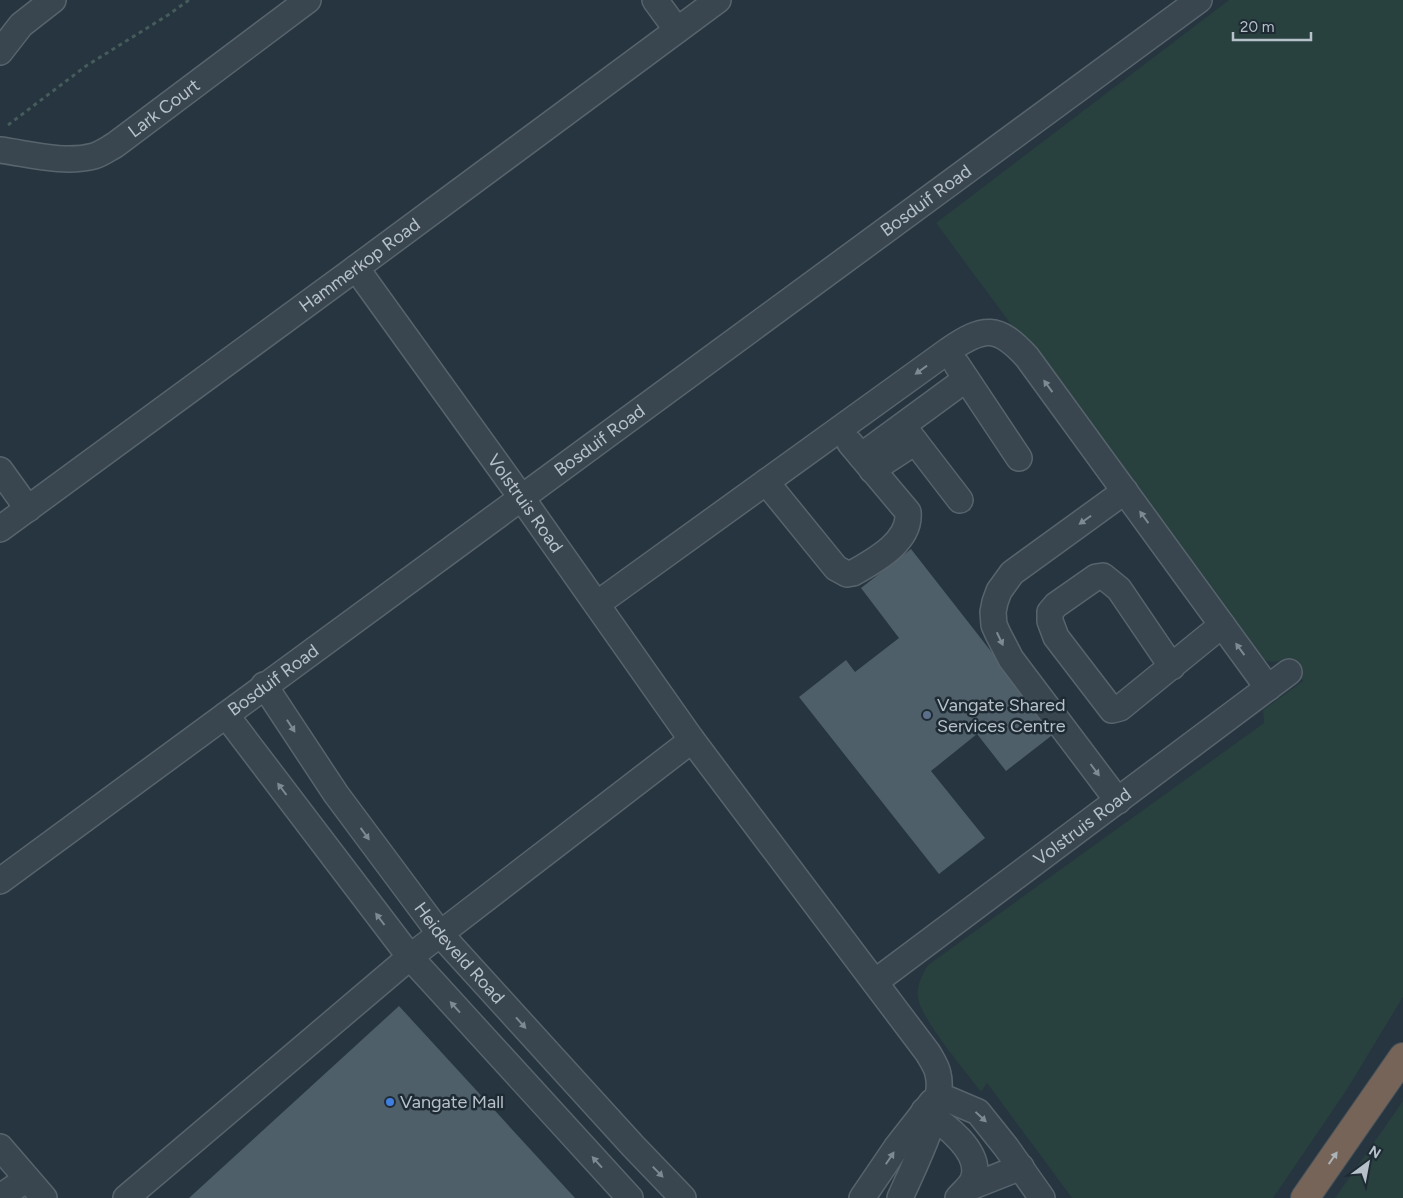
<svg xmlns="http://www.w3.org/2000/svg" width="1403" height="1198" font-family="Figtree,sans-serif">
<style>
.green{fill:#28403e}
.building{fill:#4f5f6a}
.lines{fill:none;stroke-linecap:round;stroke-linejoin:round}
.minor-casing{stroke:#58646d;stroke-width:28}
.highway-casing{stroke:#45515a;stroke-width:30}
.path{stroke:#465c5b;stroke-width:3;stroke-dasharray:4 4;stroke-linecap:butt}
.minor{stroke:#3a464f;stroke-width:25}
.highway{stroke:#756457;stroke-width:28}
.oneway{fill:#7e8a93}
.oneway2{fill:#acb3b9}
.service-dot{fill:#5c6f8a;stroke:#1f2b34;stroke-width:2}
.shop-dot{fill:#3f7fe0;stroke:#1f2b34;stroke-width:2}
.labels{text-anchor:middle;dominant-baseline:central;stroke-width:5;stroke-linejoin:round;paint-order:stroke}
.street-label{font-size:18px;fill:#b6c1ca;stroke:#1f2b34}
.poi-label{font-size:18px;fill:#b6c1ca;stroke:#1f2b34;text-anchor:start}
</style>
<rect width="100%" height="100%" fill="#26353f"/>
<!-- green -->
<g class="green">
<path d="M1229,0H1403V997L1346,1091L1273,1198H1072L987,1083L981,1092C966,1072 921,1019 918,998C916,986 922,975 928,965L1264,723L1263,710L1303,681L1287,658C1274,664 1265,663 1254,653L936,223Z"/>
<path d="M1403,1101V1198H1335Z"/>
</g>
<!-- building -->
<g class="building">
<path d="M911,549L1055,733L1006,771L977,734L931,771L985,838L939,874L799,697L846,660L855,672L899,638L861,588Z"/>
<path d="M399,1006L575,1198H189Z"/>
</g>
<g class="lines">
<defs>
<g id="minor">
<path d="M655,0L677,30"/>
<path d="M0,52L21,25L53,0"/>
<path id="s1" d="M0,150C30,154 64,164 94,156C101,154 108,149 115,145L308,0"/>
<path id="s2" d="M356,268L521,497L692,740L928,1053C932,1060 937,1067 938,1074C946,1105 913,1168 900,1198"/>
<path d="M957,365L1019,458"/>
<path d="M903,426L960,500"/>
<path d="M861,456L966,379"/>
<path d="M0,470L28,509"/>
<path d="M872,470L915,442"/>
<path d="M766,482L836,568L847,574L853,573C876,560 911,541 908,512L850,443"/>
<path id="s3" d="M0,529L356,268L718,0"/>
<path d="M597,604L949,350C984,326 998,325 1027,357L1268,688"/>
<path d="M1172,667L1119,589L1103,576L1096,577L1056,605L1050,612V621L1056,637L1112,710L1120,708L1222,625"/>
<path id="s4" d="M264,685L336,794L441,935L633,1146L683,1198"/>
<path d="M226,715L410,957L630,1198"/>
<path d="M1118,801L1011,659L998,634L994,625L993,612L995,602L999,591L1012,573L1125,491"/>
<path id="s5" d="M0,881L1199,0"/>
<path id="s6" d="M875,982L1289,672"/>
<path d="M938,1095L978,1112L1006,1147L1042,1198"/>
<path d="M924,1111C943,1123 984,1152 973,1180C970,1187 963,1192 958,1198"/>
<path d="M0,1147L44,1198"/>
<path d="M968,1188L1021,1167"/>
<path d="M0,1197L27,1179"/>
<path d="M126,1198L410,957L692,740"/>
<path d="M862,1198L896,1148L932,1102"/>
</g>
<path id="highway" d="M1305,1198L1403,1057"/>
</defs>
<!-- minor casing -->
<use href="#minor" class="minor-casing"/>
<!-- highway casing -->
<use href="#highway" class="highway-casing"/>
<!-- path -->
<path class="path" d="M8,125L86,66L168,15L189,0"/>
<!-- minor -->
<use href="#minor" class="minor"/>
<!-- highway -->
<use href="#highway" class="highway"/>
</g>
<!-- one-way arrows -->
<defs><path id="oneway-solid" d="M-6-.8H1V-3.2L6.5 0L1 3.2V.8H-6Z" transform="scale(1.25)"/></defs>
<g class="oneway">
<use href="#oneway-solid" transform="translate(921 370) rotate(144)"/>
<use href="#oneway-solid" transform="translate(1048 386) rotate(-126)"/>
<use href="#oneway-solid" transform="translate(1144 517) rotate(-126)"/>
<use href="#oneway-solid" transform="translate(1085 520) rotate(145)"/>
<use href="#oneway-solid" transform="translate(1000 639) rotate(65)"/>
<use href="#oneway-solid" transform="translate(1240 649) rotate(-126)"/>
<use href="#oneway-solid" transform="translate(291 726) rotate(57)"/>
<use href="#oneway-solid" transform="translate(1095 770) rotate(53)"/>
<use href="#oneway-solid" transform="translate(282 789) rotate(-127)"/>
<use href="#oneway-solid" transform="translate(365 834) rotate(54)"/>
<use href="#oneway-solid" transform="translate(380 919) rotate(-127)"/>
<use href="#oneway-solid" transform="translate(455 1007) rotate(-132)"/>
<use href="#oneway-solid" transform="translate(521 1023) rotate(48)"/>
<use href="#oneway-solid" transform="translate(981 1117) rotate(43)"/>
<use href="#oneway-solid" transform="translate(890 1158) rotate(-56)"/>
<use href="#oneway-solid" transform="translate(597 1162) rotate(-132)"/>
<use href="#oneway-solid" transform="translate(658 1172) rotate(46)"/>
</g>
<use class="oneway2" href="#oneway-solid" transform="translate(1333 1158) rotate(-55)"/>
<!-- markers -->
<circle class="service-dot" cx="927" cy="715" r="5"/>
<circle class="shop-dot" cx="390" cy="1102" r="5"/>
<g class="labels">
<!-- street labels -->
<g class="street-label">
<text stroke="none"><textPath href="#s1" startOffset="180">Lark Court</textPath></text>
<text stroke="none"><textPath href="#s5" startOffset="1149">Bosduif Road</textPath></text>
<text stroke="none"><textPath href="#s3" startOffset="446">Hammerkop Road</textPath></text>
<text stroke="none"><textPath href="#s5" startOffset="744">Bosduif Road</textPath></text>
<text stroke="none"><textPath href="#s2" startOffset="290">Volstruis Road</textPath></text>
<text stroke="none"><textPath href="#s5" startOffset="339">Bosduif Road</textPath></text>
<text stroke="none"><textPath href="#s6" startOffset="259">Volstruis Road</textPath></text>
<text stroke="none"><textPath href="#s4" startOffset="332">Heideveld Road</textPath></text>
</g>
<!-- poi labels -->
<g class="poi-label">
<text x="937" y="705">Vangate Shared<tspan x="937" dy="21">Services Centre</tspan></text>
<text x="400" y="1102">Vangate Mall</text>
</g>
</g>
<!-- north arrow -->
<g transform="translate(1368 1163) rotate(32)" stroke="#1f2b34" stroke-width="4" paint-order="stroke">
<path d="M0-4L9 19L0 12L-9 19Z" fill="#b6c1ca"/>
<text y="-8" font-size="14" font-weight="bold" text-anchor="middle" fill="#b6c1ca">N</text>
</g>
<!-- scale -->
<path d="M1233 32v8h78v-8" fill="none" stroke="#b6c1ca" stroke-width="2.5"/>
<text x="1240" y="32" font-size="15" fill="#b6c1ca" stroke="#1f2b34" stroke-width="4" paint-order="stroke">20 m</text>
</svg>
